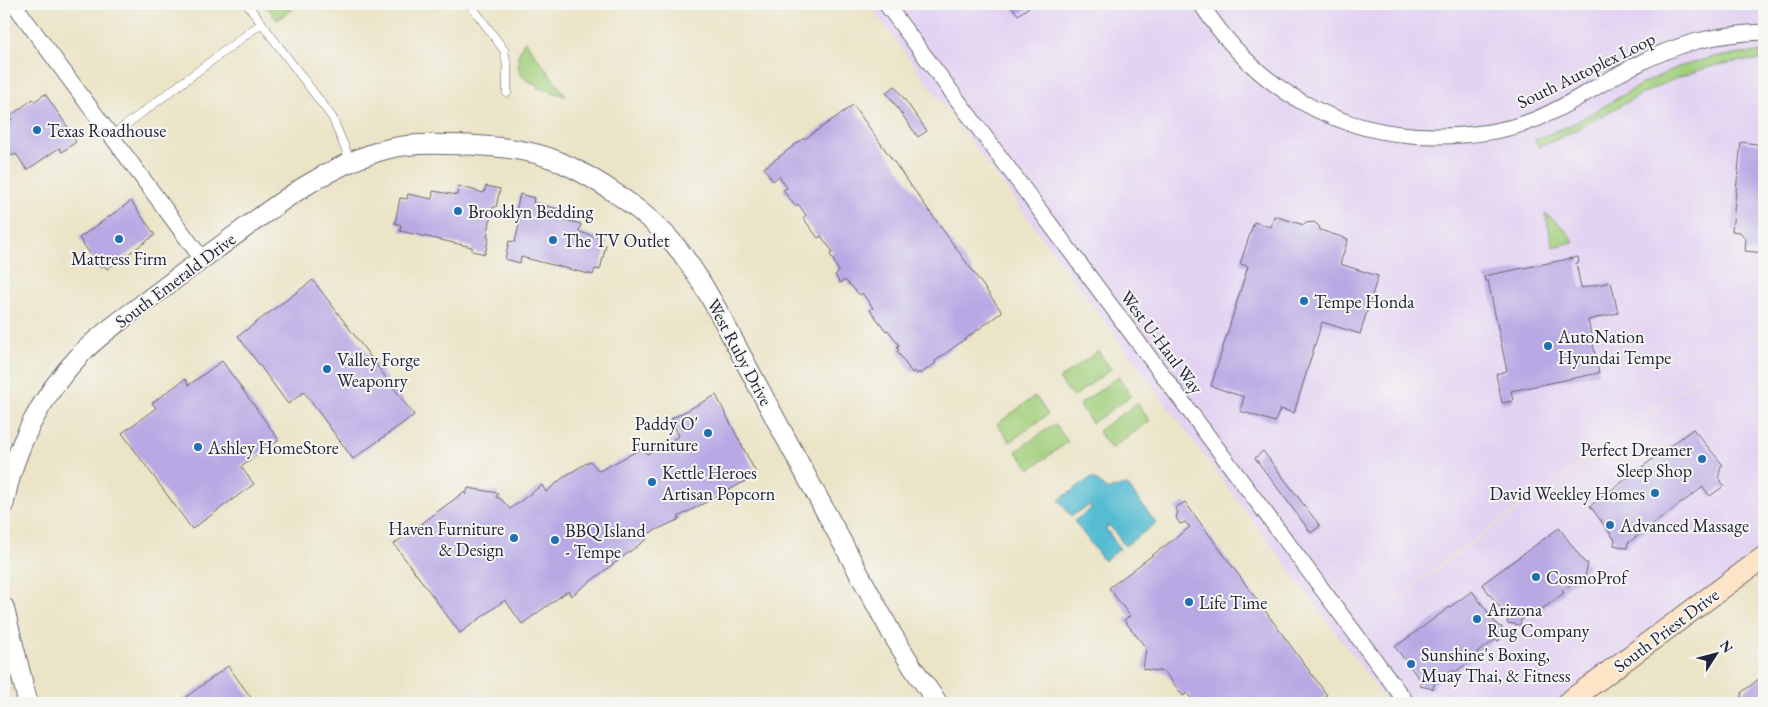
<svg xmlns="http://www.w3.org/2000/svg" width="1768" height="707" font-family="'EB Garamond',serif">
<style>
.built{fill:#e3d3f2}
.green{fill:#a2cf7c;stroke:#62785c}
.water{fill:#55bcd2;stroke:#3c6f86}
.building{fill:#b8a9e4}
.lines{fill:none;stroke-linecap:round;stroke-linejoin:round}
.service-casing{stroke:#68666c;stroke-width:9}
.minor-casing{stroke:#68666c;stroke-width:17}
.tertiary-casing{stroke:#68666c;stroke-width:21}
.secondary-casing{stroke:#68666c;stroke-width:23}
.service{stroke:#fff;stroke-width:8}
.minor{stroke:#fff;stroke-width:15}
.tertiary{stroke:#fff;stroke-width:19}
.secondary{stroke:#fee4c6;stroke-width:21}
.poi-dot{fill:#1f6fb2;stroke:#f6f6f2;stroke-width:2}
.labels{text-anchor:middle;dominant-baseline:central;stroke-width:4;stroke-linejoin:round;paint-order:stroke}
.street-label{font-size:18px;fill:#22223b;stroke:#f6f6f2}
.poi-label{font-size:18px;fill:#22223b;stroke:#f6f6f2;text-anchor:start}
</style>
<rect width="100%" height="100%" fill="#f6f6f2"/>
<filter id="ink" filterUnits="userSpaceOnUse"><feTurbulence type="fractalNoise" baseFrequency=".02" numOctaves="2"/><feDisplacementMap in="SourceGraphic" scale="10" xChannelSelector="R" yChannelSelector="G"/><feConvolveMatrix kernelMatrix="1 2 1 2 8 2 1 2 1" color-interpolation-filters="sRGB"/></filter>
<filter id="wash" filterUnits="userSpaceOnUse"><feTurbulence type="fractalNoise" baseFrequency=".0096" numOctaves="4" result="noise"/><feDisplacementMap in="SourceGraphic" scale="20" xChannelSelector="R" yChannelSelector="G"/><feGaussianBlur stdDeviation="1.12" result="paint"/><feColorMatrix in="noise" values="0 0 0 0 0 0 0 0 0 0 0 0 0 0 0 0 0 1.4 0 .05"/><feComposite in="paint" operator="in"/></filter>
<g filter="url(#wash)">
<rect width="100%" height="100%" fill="#ebe4c7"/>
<!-- built -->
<path class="built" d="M869,4H1764V329L1434,569L1373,616L1764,330V557L1567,703H1388Z"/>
<!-- green -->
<g class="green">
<path d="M271,4H300L277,20L267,7Z"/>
<path d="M525,41L566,96L537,88L538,85C520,79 518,73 518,55L523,46L522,44Z"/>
<path d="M1760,52V60C1693,61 1637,97 1580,128C1567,135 1553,141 1539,147L1535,140L1575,123L1642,84L1678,67L1713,57Z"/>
<path d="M1545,213L1563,227L1574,242L1553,247Z"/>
<path d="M1098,351L1111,369L1073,397L1059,379Z"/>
<path d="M1118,377L1131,396L1092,423L1079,405Z"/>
<path d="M1035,396L1048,414L1010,442L997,424Z"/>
<path d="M1137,403L1150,421L1111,449L1098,431Z"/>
<path d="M1055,424L1068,442L1030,469L1016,451Z"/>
</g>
<!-- water -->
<path class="water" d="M1090,478C1099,479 1101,487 1109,490L1124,485L1128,486L1156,523L1125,546L1110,526H1107L1106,529L1120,549L1104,561L1074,521L1091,509L1090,505L1071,516L1059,500Z"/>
<g id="blocks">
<!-- building -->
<g class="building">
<path d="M1010,4H1033L1018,15Z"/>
<path d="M895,86L927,131L918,137L886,92Z"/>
<path d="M45,94L74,136L73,137L76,142L62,152L59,148L27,170L16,154L12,156L4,144V125L12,119L10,116L33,99L35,101Z"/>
<path d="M853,105L1002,312L935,361L936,363L920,374L919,372L917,374L915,371L912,373L897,351L899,350L897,347L899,345L888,330L886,331L870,310L873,308L862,293L860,295L845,280L840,283L835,275L839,272L830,254L833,252L821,236L818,238L803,218L806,215L798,204L795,206L783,190L787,188L779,176L773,181L764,168L804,138L805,139Z"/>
<path d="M1741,142L1764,145V253L1745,251L1746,240L1740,232L1732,231Z"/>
<path d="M458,186L484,193L486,186L500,189L496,207H493L487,237H489L485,254L472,251V247L400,231L401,225L395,223L400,198L407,199L408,194L432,199L433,191L457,195Z"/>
<path d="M520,194L534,198L533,203L559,209L557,218L581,224L579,232L602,238L601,243L606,245L600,270L595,269L593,275L521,257L520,263L505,259L509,241L515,242L522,212L516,211Z"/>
<path d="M131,201L155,235L107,269L104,265L100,268L79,238Z"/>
<path d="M1274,216L1304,225L1306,223L1314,222L1319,226L1320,230L1348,239L1340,264L1378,276L1360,334L1322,322L1294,413L1280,409L1275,422L1240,411L1244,397L1211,386L1248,266L1240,264L1254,222L1271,227Z"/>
<path d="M1578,257L1579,263H1576L1581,288L1611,282L1618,313L1588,320L1599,373L1511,391L1513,401L1502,403L1496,374L1507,371L1488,281H1485L1484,276Z"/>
<path d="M313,280L414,415L353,459L304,392L288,404L238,336Z"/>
<path d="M222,361L279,440L241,467L254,484L192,529L122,433L156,408L152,403L185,379L189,385Z"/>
<path d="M716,395L757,475L678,517L680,519L645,535L648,538L571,596L568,591L522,624L505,600L460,633L394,544L464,492L466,495L468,488L498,493L496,497L501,499L510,509L542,485L546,492L565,476L590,461L599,471L643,448L647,454L679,436L671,419Z"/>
<path d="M1693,429L1723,465L1721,466L1719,475L1718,477L1724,486L1710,496L1703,487L1628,543L1627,548L1614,545L1615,540L1590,506Z"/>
<path d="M1263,451L1320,526L1311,533L1255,458Z"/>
<path d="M1185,502L1327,695L1316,703H1194L1187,693L1183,696L1165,672L1143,669L1146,648L1124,620L1130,616L1109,588L1190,527L1185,522L1180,524L1176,518L1178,512L1175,508Z"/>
<path d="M1559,528L1585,563H1588L1585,577L1582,576L1562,591L1564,593L1542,609L1540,607L1521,620L1520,625L1507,623L1508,618L1482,584Z"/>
<path d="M1472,591L1498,626L1502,627L1499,641L1495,640L1475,654L1477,656L1455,672L1453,670L1434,684L1433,689L1420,686L1421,681L1395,647Z"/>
<path d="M228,666L255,703H178Z"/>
<path d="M1764,675V703H1742L1740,701L1742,692Z"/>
</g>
</g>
</g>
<g filter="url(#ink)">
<use href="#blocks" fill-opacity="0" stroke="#68666c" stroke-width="1"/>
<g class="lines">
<defs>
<g id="service">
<path d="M247,4L332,117L351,162"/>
<path d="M470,4L504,50L507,66V93"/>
<path d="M111,136L262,23"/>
</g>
<g id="minor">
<path d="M14,4L202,259"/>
<path d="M886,4L1407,703"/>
<path d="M1201,4C1255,88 1337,137 1437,136C1470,136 1503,132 1534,120C1569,106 1600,83 1634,66C1677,43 1716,34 1764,32"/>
</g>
<g id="tertiary">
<path d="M4,504C14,448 41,396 80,355C97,337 117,323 136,309C162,289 188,269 215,250C266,213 316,171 377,152C406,142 438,144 468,145C498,147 530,149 558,161C597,178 648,212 675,245C694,268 709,295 724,322C741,355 759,388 776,420C815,492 853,563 892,634L913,668L938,703"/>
<path d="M4,607L28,703"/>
</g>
<path id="secondary" d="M1567,703L1764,557"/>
</defs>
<!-- service casing -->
<use href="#service" class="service-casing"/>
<!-- minor casing -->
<use href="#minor" class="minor-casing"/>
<!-- tertiary casing -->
<use href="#tertiary" class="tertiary-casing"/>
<!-- secondary casing -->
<use href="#secondary" class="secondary-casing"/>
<!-- service -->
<use href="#service" class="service"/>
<!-- minor -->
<use href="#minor" class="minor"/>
<!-- tertiary -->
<use href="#tertiary" class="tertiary"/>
<!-- secondary -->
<use href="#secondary" class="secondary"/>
</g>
</g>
<!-- markers -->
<g class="poi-dot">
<circle cx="37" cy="130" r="5"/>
<circle cx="458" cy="211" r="5"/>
<circle cx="119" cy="239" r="5"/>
<circle cx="553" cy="240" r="5"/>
<circle cx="1304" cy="301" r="5"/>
<circle cx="1548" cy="346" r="5"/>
<circle cx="327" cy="369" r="5"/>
<circle cx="708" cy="433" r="5"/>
<circle cx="198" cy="447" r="5"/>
<circle cx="1702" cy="459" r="5"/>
<circle cx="652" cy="482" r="5"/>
<circle cx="1655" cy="493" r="5"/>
<circle cx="1610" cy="525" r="5"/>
<circle cx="514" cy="538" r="5"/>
<circle cx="555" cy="540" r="5"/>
<circle cx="1536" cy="577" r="5"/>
<circle cx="1189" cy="602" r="5"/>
<circle cx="1477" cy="619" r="5"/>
<circle cx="1411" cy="664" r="5"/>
</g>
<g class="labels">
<!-- street labels -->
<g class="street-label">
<text transform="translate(1586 70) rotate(-26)">South Autoplex Loop</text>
<text transform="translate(175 280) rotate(-37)">South Emerald Drive</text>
<text transform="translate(1162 342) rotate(53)">West U-Haul Way</text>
<text transform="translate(740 352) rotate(62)">West Ruby Drive</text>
<text transform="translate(1666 630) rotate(-37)">South Priest Drive</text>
</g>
<!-- poi labels -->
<g class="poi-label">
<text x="47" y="130">Texas Roadhouse</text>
<text x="468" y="211">Brooklyn Bedding</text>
<text x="563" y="240">The TV Outlet</text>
<text x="119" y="258" text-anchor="middle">Mattress Firm</text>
<text x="1314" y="301">Tempe Honda</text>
<text x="1558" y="336">AutoNation<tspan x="1558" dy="21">Hyundai Tempe</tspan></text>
<text x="337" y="359">Valley Forge<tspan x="337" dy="21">Weaponry</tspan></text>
<text x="698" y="423" text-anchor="end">Paddy O'<tspan x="698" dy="21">Furniture</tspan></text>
<text x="208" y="447">Ashley HomeStore</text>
<text x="1692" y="449" text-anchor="end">Perfect Dreamer<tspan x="1692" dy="21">Sleep Shop</tspan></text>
<text x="662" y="472">Kettle Heroes<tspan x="662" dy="21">Artisan Popcorn</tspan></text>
<text x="1645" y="493" text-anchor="end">David Weekley Homes</text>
<text x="1620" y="525">Advanced Massage</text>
<text x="504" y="528" text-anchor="end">Haven Furniture<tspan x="504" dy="21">&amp; Design</tspan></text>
<text x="565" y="530">BBQ Island<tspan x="565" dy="21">- Tempe</tspan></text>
<text x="1546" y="577">CosmoProf</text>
<text x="1199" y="602">Life Time</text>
<text x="1487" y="609">Arizona<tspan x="1487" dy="21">Rug Company</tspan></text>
<text x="1421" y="654">Sunshine's Boxing,<tspan x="1421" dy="21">Muay Thai, &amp; Fitness</tspan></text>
</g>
</g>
<!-- margin -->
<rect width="1768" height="707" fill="none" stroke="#f6f6f2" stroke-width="20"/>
<!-- north arrow -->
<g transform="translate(1716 654) rotate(54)" stroke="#f6f6f2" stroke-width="4" paint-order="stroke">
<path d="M0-4L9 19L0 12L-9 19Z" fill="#22223b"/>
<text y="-8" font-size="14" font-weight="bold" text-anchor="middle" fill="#22223b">N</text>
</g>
</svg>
